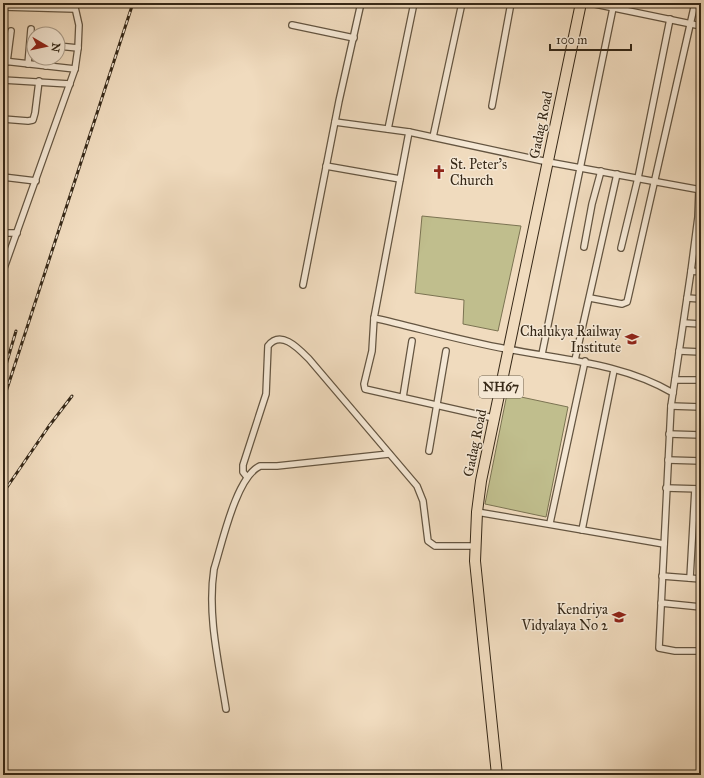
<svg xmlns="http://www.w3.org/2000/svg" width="704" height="778" font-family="'IM FELL Great Primer',serif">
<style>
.green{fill:#c0be8d;stroke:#7b7352}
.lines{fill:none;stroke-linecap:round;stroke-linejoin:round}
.street-casing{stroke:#645541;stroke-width:8}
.highway-casing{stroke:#362817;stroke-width:12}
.street{stroke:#f5e8d5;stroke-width:5.5}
.highway{stroke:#f0dbbe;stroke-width:10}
.rail-casing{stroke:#362817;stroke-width:3}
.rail{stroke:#f5e8d5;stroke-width:1.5;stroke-dasharray:4.5;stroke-linecap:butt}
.labels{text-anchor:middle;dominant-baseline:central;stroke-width:3;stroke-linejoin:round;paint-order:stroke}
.shield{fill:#f5e8d5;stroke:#6f6250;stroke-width:1}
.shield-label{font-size:13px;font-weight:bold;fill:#362817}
.street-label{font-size:14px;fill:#362817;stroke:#f5e8d5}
.poi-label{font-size:14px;fill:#362817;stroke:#f5e8d5;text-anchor:end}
</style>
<rect width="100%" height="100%" fill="#f0dbbe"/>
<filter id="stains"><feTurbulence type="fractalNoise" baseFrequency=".005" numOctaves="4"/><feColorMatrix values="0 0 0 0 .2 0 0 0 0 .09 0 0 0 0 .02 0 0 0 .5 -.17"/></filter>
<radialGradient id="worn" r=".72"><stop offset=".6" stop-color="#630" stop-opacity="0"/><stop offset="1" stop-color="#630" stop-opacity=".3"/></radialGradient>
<!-- green -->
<g class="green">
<path d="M422,216L521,226L498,331L463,324L464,300L415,293Z"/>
<path d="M507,394L568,407L546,517L485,504Z"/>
</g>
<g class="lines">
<defs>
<g id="street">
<path d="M590,3L701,26"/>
<path d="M3,7L75,9"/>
<path d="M292,25L354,38"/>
<path d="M58,46L78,48"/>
<path d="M3,61L75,69"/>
<path d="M7,62L11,31"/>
<path d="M28,64L31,29"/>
<path d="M46,66L47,58"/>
<path d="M3,80L70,84"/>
<path d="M492,106L511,3"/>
<path d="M3,119L28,121L33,120L35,113L39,81"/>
<path d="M335,122L409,132L548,162L701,190"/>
<path d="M388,129L414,3"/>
<path d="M409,132L374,318C418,328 462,341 507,349C563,360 622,363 673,393"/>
<path d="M433,137L462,3"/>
<path d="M326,166L400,179"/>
<path d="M3,177L36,181"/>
<path d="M699,189L698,217L691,271L671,406L659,648L675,651H701"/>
<path d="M3,233H17"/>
<path d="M584,247L592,204L601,171"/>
<path d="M621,248L638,178L670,19"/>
<path d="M3,271L75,69L78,48L79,25L74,3"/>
<path d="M691,271L701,272"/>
<path d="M303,285L339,101L361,3"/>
<path d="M590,298L622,304L627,302L628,298L695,3"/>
<path d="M687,298L701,299"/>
<path d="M374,318L372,351L364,384L365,389L489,417"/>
<path d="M684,323L701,324"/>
<path d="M679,351L701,352"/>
<path d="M542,354L613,8"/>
<path d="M575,360L617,174"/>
<path d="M675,380H701"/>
<path d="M403,397L412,341"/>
<path d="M671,406L701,407"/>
<path d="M669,434L701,435"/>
<path d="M429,451L446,351"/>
<path d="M668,460L701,461"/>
<path d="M247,477L243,472V465L266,394L268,346C281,329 299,349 309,359L417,486L423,501L428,541L435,546H470"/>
<path d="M666,488L701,489"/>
<path d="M477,512L664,544"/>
<path d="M550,523L585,361"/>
<path d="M582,530L614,370"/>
<path d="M662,576L701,579"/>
<path d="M690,578L695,489"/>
<path d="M661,603L701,607"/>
<path d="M226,709C219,664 207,615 214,569C222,544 236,477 260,466H277L389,454"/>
</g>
<path id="highway" d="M497,775L475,561L477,512L481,481L581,3"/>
</defs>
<!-- street casing -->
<use href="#street" class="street-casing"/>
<!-- highway casing -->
<use href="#highway" class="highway-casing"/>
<!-- street -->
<use href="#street" class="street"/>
<!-- highway -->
<use href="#highway" class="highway"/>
<defs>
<g id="rail">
<path d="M3,375L16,331"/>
<path d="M3,401L133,3"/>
<path d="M3,493L49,426L72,396"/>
</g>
</defs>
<!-- rail casing -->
<use href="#rail" class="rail-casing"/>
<!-- rail -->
<use href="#rail" class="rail"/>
</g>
<!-- icons -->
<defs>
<symbol id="church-bare" viewBox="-9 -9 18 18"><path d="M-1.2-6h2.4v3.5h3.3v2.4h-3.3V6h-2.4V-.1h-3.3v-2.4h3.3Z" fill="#8f2418" stroke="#f5e8d5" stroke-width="2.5" paint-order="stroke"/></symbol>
<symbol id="university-bare" viewBox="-9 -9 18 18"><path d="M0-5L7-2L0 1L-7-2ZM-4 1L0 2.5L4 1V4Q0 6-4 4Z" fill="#8f2418" stroke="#f5e8d5" stroke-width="2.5" paint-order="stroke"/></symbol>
<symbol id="school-bare" viewBox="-9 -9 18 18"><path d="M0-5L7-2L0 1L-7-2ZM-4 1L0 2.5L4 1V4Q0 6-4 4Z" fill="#8f2418" stroke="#f5e8d5" stroke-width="2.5" paint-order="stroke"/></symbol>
</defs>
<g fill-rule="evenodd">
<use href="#church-bare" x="429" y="162" width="20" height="20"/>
<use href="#university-bare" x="622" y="329" width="20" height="20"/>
<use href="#school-bare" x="609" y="607" width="20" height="20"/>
</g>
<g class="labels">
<!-- shield labels -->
<rect class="shield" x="479" y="376" width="44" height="22" rx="3"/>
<g class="shield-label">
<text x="501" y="387">NH67</text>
</g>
<!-- street labels -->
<g class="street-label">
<text transform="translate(541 125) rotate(-78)">Gadag Road</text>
<text transform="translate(475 443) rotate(-78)">Gadag Road</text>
</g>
<!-- poi labels -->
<g class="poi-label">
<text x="450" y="164" text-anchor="start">St. Peter's<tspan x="450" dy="16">Church</tspan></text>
<text x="621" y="331">Chalukya Railway<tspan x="621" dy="16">Institute</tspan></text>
<text x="608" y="609">Kendriya<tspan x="608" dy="16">Vidyalaya No 2</tspan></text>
</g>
</g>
<!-- margin -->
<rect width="704" height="778" fill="none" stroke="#f0dbbe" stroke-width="16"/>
<rect x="4" y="4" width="696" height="770" fill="none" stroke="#362817" stroke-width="2"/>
<rect x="8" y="8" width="688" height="762" fill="none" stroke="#362817"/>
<!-- north arrow -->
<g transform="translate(46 46) rotate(99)"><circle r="19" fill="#f5e8d5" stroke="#a99b89"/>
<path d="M0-3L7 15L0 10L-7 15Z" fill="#8f2418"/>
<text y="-6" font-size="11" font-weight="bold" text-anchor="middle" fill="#362817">N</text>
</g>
<!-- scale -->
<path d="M550 44v6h81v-6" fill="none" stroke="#362817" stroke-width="2"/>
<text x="556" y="44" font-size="12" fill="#362817" stroke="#f5e8d5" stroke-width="3" paint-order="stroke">100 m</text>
<rect width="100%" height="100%" filter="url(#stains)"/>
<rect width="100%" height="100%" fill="url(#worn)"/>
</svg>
